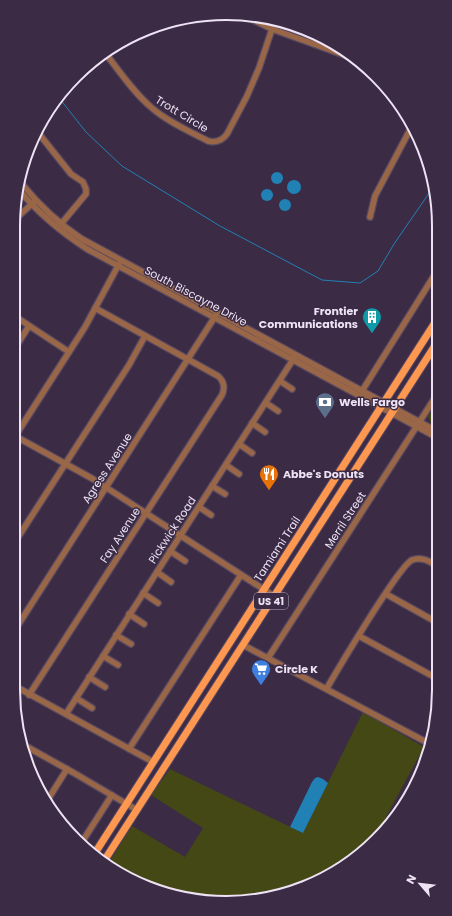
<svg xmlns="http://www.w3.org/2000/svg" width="452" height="916" font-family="Poppins,sans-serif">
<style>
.green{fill:#444814}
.water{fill:#2181b5}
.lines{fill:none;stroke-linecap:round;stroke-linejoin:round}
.stream{stroke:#2181b5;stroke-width:1}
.minor-casing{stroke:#574861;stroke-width:8}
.major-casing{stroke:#574861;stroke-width:9}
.minor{stroke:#996747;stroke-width:5.5}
.major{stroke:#fe9851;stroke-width:7}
.labels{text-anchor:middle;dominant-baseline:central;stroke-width:3;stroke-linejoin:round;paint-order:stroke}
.shield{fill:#3b2b45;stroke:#b8acc0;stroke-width:1}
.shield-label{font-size:10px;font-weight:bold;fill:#ede3f4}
.street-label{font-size:11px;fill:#ede3f4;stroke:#3b2b45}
.poi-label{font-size:11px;font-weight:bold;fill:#ede3f4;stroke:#3b2b45;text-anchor:start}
.rim{fill:none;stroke:#ede3f4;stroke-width:2}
</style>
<rect width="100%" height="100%" fill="#3b2b45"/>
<!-- green -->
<g class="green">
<path d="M283,25L320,35L334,44Z"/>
<path d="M438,400V429L431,424L428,417Z"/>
<path d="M363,712L424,747L385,819L390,822L376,841L320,881L254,901L184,899L119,874L108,864L132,826L185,857L203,828L151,795L170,769L303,833Z"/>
</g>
<!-- water -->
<g class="water">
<circle cx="277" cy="178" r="6"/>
<circle cx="294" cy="187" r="7"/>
<circle cx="267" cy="195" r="6"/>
<circle cx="285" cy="205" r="6"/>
<path d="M318,777L323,779L328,783L303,833L290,827L312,782L315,778Z"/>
</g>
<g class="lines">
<!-- stream -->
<path class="stream" d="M60,99L86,132L122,166L220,226L322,280L360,283L378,271L394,244L434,186"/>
<defs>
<g id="minor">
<path d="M239,13L272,29L358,60"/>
<path d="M106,54C120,72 134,93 152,108C168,122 189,131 208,141C216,143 222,141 227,134L247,96L259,68L272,29"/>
<path d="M36,130L71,174L83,182L86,189V194L61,224"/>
<path d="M21,183C39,205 59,224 82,239L438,432"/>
<path d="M19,190C39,214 61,232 87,249L438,438"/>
<path d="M370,217L375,196L412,126"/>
<path d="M13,221L33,203"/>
<path d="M13,315L69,352"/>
<path d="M13,351L29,326"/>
<path d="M280,381L292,389"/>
<path d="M362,391L437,271"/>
<path d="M266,403L278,411"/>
<path d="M252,423L265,432"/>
<path d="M15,436L93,479L274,596"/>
<path d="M14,438L85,327L119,264"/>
<path d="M239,444L252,453"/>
<path d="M226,465L239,474"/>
<path d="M212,486L225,494"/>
<path d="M199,507L211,515"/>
<path d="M13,545L129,365L145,336"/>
<path d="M170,551L185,561"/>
<path d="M157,572L171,582"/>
<path d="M143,593L158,603"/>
<path d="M386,594L438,623"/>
<path d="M129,614L144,624"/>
<path d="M13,633L216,315"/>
<path d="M116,635L131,644"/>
<path d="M359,636L438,679"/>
<path d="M243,645L428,743"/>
<path d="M103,656L118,665"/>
<path d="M268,658L438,393"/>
<path d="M89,677L105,687"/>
<path d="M13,685L153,762"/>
<path d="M327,688C338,669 399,566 412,560C422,556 430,562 438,566"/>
<path d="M29,695L222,395C225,388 224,381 218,376L95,308"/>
<path d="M76,698L92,708"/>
<path d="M66,714L294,358"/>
<path d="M22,744L74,773L137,810"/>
<path d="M129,749L241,575"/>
<path d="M47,801L67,769"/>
<path d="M82,842L112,795"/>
</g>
<g id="major">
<path d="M95,853L438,318"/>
<path d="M104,861L438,341"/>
</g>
</defs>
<!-- minor casing -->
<use href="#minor" class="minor-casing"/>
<!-- major casing -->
<use href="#major" class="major-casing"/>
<!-- minor -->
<use href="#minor" class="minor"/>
<!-- major -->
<use href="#major" class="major"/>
</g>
<!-- icons -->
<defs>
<symbol id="building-pin" viewBox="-11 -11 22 30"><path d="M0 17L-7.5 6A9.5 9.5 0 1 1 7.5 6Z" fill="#0f9aa8" stroke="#3b2b45"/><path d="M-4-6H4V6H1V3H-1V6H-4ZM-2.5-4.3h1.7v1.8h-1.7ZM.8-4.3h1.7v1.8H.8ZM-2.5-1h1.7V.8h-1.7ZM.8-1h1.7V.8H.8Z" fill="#fff"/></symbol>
<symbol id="bank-pin" viewBox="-11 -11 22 30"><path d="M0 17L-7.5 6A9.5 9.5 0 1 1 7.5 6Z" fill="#5c6f8a" stroke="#3b2b45"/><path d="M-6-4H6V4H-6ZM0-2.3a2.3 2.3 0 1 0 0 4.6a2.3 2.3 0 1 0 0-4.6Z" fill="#fff"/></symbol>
<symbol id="restaurant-pin" viewBox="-11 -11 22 30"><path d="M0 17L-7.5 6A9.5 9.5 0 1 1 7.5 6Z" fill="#e8710a" stroke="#3b2b45"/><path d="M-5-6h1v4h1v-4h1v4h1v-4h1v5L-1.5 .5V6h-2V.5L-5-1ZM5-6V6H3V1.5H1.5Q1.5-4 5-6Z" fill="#fff"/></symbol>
<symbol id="supermarket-pin" viewBox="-11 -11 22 30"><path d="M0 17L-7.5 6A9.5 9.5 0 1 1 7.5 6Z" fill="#3f7fe0" stroke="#3b2b45"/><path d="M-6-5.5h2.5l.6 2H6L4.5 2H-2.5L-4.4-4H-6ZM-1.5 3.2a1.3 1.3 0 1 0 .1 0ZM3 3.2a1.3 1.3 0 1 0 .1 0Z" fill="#fff"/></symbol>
</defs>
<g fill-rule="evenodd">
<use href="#building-pin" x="361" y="306" width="22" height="30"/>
<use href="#bank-pin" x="314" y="391" width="22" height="30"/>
<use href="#restaurant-pin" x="258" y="463" width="22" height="30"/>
<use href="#supermarket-pin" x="250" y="658" width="22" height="30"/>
</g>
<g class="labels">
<!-- shield labels -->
<rect class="shield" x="254" y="593" width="34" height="16" rx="3"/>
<g class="shield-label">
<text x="271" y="601">US 41</text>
</g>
<!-- street labels -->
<g class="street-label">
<text transform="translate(182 114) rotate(31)">Trott Circle</text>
<text transform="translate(196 296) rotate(28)">South Biscayne Drive</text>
<text transform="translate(107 468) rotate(-57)">Agress Avenue</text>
<text transform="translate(345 520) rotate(-57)">Merril Street</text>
<text transform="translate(172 530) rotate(-57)">Pickwick Road</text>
<text transform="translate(120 535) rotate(-57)">Fay Avenue</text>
<text transform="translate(277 549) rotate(-57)">Tamiami Trail</text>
</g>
<!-- poi labels -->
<g class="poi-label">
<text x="358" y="311" text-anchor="end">Frontier<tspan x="358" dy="13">Communications</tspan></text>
<text x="339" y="402">Wells Fargo</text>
<text x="283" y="474">Abbe's Donuts</text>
<text x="275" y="669">Circle K</text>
</g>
</g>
<!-- crop -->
<path d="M0 0H452V916H0ZM226 20H226A206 206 0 0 1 432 226V690A206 206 0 0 1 226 896H226A206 206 0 0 1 20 690V226A206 206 0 0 1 226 20Z" fill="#3b2b45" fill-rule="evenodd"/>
<path class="rim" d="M226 20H226A206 206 0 0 1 432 226V690A206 206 0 0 1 226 896H226A206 206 0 0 1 20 690V226A206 206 0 0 1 226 20Z"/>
<!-- north arrow -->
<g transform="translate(420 884) rotate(298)" stroke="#3b2b45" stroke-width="3" paint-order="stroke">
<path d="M0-3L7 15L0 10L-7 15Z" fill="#ede3f4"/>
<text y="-6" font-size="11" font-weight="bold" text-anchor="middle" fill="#ede3f4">N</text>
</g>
</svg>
